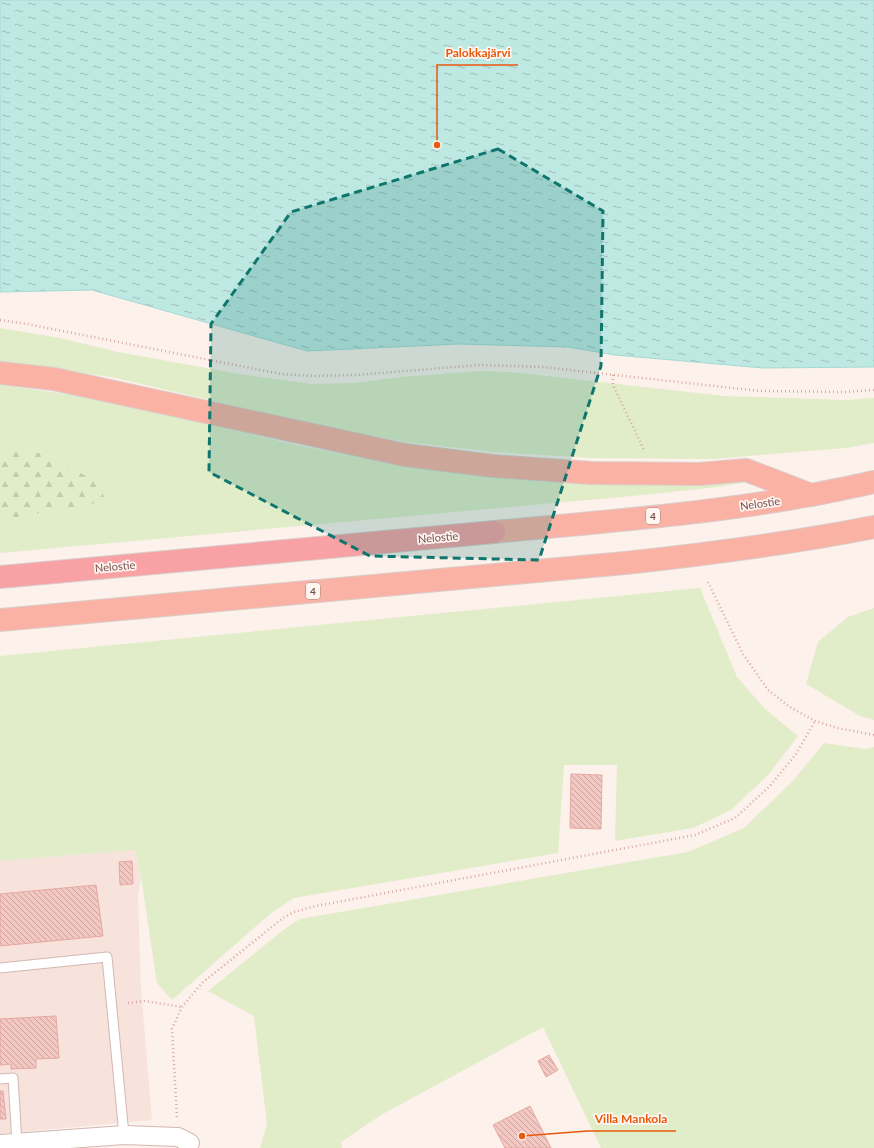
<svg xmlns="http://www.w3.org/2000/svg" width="874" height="1148" font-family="Lato,sans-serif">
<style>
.residential{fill:#f7e3dc}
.grass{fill:#e1ecc8}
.forest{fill:url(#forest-firs)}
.water{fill:url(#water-ripples);stroke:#a4dad3}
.building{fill:url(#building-back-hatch);stroke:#e6a8a2}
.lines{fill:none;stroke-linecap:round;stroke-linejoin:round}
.service-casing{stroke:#d3b7b2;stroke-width:11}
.minor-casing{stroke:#d3b7b2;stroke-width:20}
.trunk-casing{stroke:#dacecd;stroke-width:24}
.motorway-casing{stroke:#dacecd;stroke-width:24}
.path{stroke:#d9a9a4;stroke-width:2.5;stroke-dasharray:1 3;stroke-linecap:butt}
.service{stroke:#fff;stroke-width:9}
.minor{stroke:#fff;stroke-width:18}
.trunk{stroke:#fab2a4;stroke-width:22}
.motorway{stroke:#f8a2a5;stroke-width:22}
.marked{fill:#0f766e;fill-opacity:0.2;stroke:#0f766e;stroke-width:3;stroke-dasharray:8 5;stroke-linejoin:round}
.labels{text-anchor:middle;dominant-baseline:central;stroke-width:3.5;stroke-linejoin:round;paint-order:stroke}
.shield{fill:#fff6f2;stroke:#a2817e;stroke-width:1}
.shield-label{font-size:10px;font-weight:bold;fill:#7a4f4c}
.street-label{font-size:11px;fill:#7a4f4c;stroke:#fff6f2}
.leader{fill:none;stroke:#e8590c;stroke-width:1.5}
.callout-dot{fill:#e8590c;stroke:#fff6f2;stroke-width:1.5}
.callout-label{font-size:12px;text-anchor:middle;font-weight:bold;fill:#e8590c;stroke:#fff6f2;stroke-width:3.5;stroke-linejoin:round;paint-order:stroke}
</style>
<defs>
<pattern id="forest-firs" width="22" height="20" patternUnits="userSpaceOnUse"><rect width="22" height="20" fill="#e1ecc8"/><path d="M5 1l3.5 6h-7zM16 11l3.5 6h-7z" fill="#c5ccad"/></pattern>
<pattern id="water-ripples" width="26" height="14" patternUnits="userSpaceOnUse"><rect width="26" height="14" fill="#bee8e2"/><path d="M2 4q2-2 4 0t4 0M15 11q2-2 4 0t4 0" fill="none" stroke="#9fbeb9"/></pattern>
<pattern id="building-back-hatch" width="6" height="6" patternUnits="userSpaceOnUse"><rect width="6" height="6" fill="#f3c7c2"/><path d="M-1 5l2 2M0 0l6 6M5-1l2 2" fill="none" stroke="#caa4a0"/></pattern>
</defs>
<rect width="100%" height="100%" fill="#fdf1eb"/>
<!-- residential -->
<path class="residential" d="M135,850L141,877L138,896L141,988L152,1120L0,1134V861Z"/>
<!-- grass -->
<g class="grass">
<path d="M0,328L60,338L118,352L239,374L312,384L354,383L400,377L481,371L511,372L724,396L845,400L874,398V443L846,448L714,459L592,458L493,452L406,442L317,425L111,377L0,363Z"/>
<path d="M0,385L53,392L109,401L301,446L404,466L546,482L645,484L753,481L718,487L643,495L0,553V520L106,500L44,453L0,452Z"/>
<path d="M700,588L737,677L765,709L798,736L769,774L731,810L693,828L615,841L617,765H564L558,853L294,898L270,914L172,1000L157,983L141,877L135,850L0,861V656Z"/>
<path d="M874,608V720L860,716L806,684L818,642L848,617Z"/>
<path d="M824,743L865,749L874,747V1148H601L543,1027L381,1115L341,1142L342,1148H260L267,1124L254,1016L208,991L286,928L300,919L688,852L744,828L792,782Z"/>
</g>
<!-- forest -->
<path class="forest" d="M0,452L44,453L97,482L106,501L0,520Z"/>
<!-- water -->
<path class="water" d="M0,0H874V367L763,368L615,355L568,347L459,344L307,351L92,290L0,292Z"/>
<!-- building -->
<g class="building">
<path d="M571,774L602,775L601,829L570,828Z"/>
<path d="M132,861L133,884L120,885L119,862Z"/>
<path d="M96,885L103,936L0,946V894Z"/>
<path d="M56,1016L59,1058L36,1059V1068L11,1069V1064L0,1065V1019Z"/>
<path d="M549,1055L558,1070L546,1077L538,1061Z"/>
<path d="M0,1091H3L6,1119H0Z"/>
<path d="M530,1106L551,1148H505L493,1125Z"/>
</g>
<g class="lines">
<defs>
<g id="service">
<path d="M0,968L107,957L124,1135"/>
<path d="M0,1079L13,1078L17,1143"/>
</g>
<path id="minor" d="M0,1144L124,1135L178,1137L190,1143"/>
<g id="trunk">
<path d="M0,373L54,379L405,455L493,466L591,473L700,474L746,470L811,495"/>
<path d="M494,532C600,522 707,514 811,495C832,491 853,487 874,482"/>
<path d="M0,620L625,563C709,554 792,543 874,527"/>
</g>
<path id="motorway" d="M0,577L494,532"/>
</defs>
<!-- service casing -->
<use href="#service" class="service-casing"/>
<!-- minor casing -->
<use href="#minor" class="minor-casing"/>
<!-- trunk casing -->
<use href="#trunk" class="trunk-casing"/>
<!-- motorway casing -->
<use href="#motorway" class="motorway-casing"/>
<!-- path -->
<g class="path">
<path d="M0,320L27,324L281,374L313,376L355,375L480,365L543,367L760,391L845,392L874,390"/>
<path d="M613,375V385L644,450"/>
<path d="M708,582L743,654L768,690L790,707L815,721L838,728L874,735"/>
<path d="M128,1003L144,1001L182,1007"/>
<path d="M177,1117L172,1029L182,1007L202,983L283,918L294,912L316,906L695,835L735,818L770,786L796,754L815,721"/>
</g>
<!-- service -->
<use href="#service" class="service"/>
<!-- minor -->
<use href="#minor" class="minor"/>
<!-- trunk -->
<use href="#trunk" class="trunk"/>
<!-- motorway -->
<use href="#motorway" class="motorway"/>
</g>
<!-- marked area -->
<path class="marked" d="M498,149L603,211L601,366L539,560L370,556L209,472L211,324L291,212Z"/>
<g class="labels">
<!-- shield labels -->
<g class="shield">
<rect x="646" y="508" width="14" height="16" rx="3"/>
<rect x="306" y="583" width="14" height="16" rx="3"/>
</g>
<g class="shield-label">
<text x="653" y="516">4</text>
<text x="313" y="591">4</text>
</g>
<!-- street labels -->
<g class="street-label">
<text transform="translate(760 503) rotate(-8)">Nelostie</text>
<text transform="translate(438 537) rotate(-5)">Nelostie</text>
<text transform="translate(115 566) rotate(-5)">Nelostie</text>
</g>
</g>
<!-- callouts -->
<path class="leader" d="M437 145L437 65H518M522 1136L587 1131H676"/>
<g class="callout-dot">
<circle cx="437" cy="145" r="4"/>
<circle cx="522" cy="1136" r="4"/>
</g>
<g class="callout-label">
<text x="478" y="57">Palokkajärvi</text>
<text x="631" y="1123">Villa Mankola</text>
</g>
</svg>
